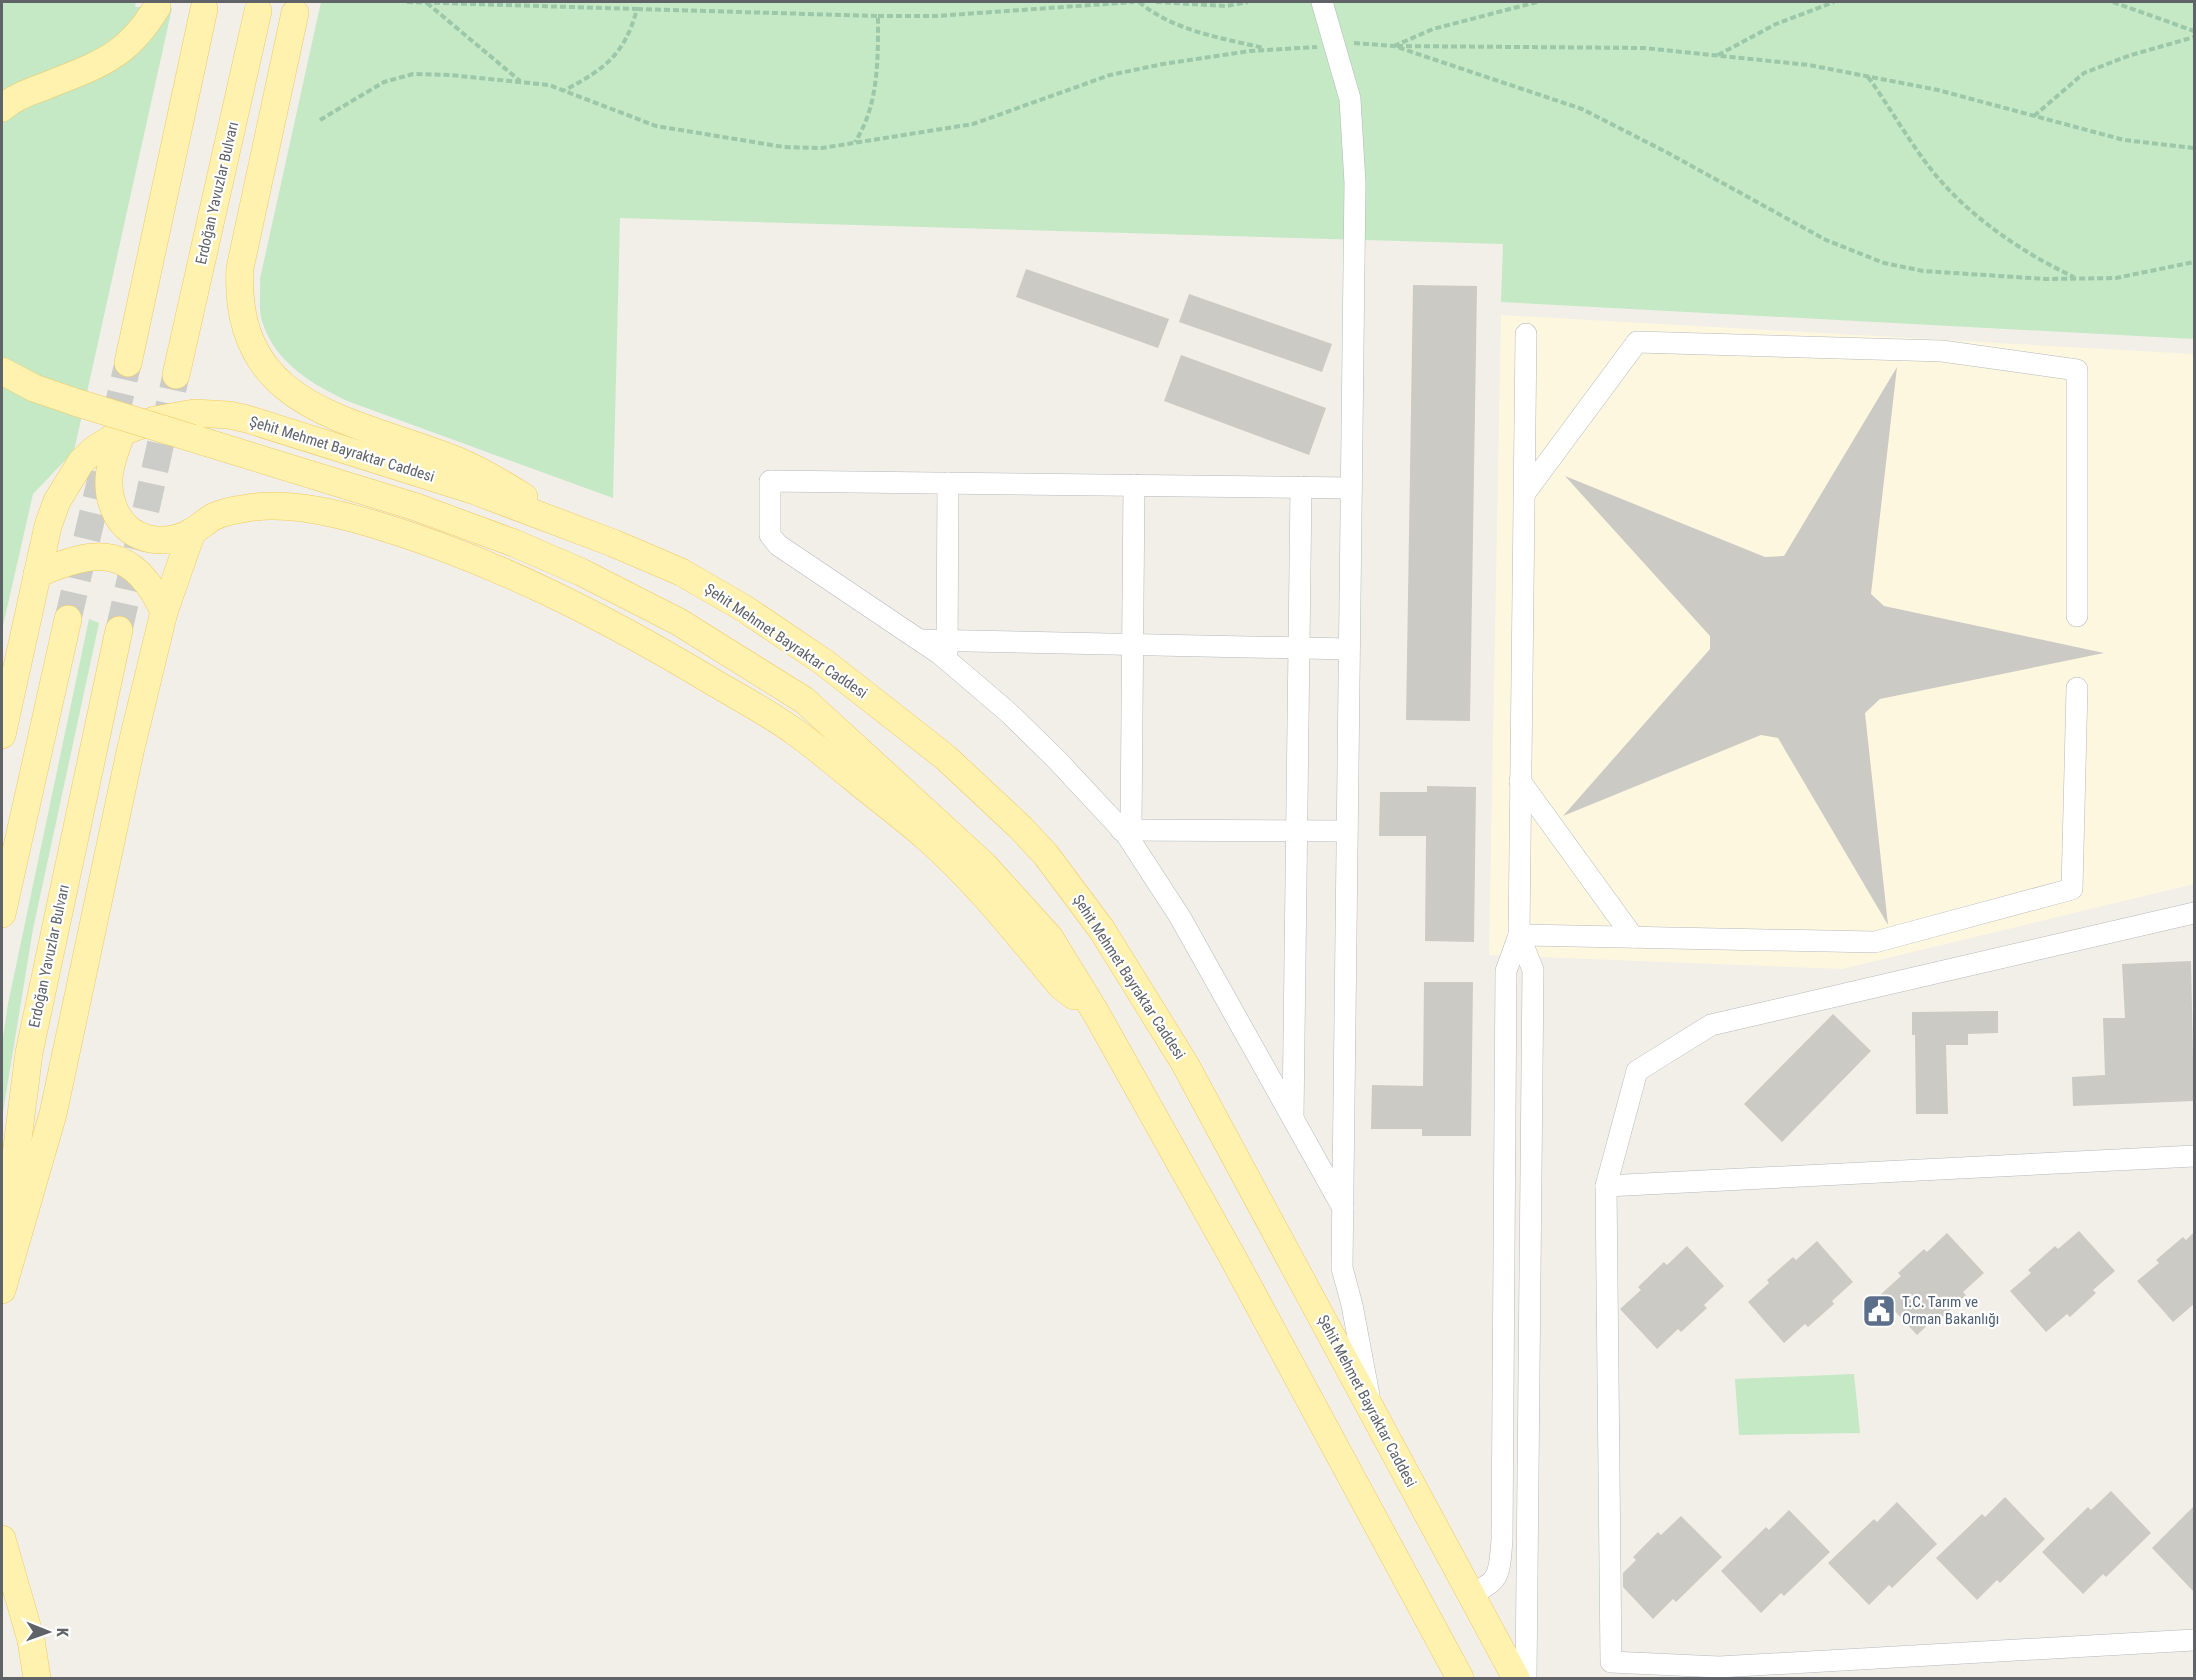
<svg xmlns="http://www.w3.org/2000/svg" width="2196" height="1680" font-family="'Roboto Condensed',sans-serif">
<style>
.commercial{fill:#fef7e0}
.green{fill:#c5e8c5}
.building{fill:#cccac5}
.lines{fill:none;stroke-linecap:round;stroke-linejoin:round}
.major-tunnel{stroke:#ccccc8;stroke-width:27;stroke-dasharray:27 14;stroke-linecap:butt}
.minor-casing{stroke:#b5b8bc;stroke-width:22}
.major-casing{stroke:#f2c960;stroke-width:28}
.path{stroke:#9cc7a9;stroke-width:4;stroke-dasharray:6 3;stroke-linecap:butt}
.minor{stroke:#fff;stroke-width:21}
.major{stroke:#fff2af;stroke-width:27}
.major-bridge-casing{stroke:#f2c960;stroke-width:28;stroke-linecap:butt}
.major-bridge{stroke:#fff2af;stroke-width:27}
.labels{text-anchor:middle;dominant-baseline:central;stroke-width:4.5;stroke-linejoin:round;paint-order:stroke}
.street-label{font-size:15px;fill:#5f6368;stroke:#fff}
.service-label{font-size:15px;fill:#4e5e75;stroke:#fff;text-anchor:start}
</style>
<rect width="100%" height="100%" fill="#f1efe8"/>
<!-- commercial -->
<path class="commercial" d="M1501,315L2194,354V884L1842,969L1489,955Z"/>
<!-- green -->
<g class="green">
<path d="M2,2H136L135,7L172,8L74,451L33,494L2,630Z"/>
<path d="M321,2H2194V339L1501,302L1503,244L620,218L613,498L350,402C314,386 274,362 262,321C258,309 261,292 260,279Z"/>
<path d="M89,619L99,623L33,929L2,1118V1044L8,1004Z"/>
<path d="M1854,1374L1860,1433L1739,1435L1735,1379Z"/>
</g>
<!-- building -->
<g class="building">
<path d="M1026,269L1169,319L1158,348L1016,297Z"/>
<path d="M1413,285L1477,286L1470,721L1406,720Z"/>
<path d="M1189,294L1332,344L1322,372L1179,322Z"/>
<path d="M1181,355L1326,408L1309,455L1164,401Z"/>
<path d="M1897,367L1871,594L1884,606L2104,653L1880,699L1865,713L1888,925L1778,738L1761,735L1563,816L1710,649V636L1565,476L1765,557L1784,556Z"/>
<path d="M1427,786L1476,787L1474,942L1425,941L1426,836H1379L1380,792H1427Z"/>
<path d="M2191,961L2194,1101L2073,1106L2072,1077L2105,1075L2103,1018H2125L2122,964Z"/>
<path d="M1424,982H1473L1471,1136H1422V1129H1371L1372,1085L1423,1086Z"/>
<path d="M1998,1011V1033L1968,1034V1045H1946L1948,1114H1916L1915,1035H1912V1012Z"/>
<path d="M1833,1014L1871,1051L1782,1142L1744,1104Z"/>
<path d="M2079,1231L2115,1271L2093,1290L2096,1293L2070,1317L2067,1314L2046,1332L2010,1291L2031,1273L2028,1270L2055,1246L2058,1249Z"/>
<path d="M2194,1232V1304L2173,1322L2137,1281L2159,1263L2156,1260L2183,1237L2186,1240Z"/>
<path d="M1947,1233L1984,1273L1963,1292L1966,1295L1940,1319L1937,1316L1917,1335L1880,1295L1901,1276L1898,1273L1924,1249L1927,1252Z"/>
<path d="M1817,1241L1853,1282L1832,1301L1834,1304L1808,1327L1805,1324L1784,1343L1748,1302L1769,1283L1767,1280L1793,1257L1796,1260Z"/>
<path d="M1687,1246L1724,1286L1704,1305L1707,1308L1681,1332L1678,1329L1657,1349L1620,1309L1641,1290L1638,1287L1664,1262L1667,1265Z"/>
<path d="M2111,1491L2151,1533L2106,1577L2103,1574L2083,1594L2042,1552L2088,1507L2091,1510Z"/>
<path d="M2005,1497L2045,1539L2000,1583L1997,1580L1977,1600L1936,1558L1982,1514L1985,1517Z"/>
<path d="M1897,1502L1937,1544L1892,1588L1889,1585L1869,1605L1828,1563L1874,1519L1877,1522Z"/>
<path d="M2194,1506V1592L2152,1548Z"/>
<path d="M1789,1510L1830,1552L1784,1596L1781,1593L1761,1613L1721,1571L1766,1527L1769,1530Z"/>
<path d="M1681,1516L1722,1557L1676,1602L1673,1599L1653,1619L1623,1587V1573L1636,1560L1633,1557L1658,1532L1661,1535Z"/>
</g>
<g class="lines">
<!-- major-tunnel -->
<g class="major-tunnel">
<path d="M68,619L128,363"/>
<path d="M119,630L176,375"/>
</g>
<defs>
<g id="minor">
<path d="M1322,2L1350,99L1355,183L1342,1268L1352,1305L1369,1395"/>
<path d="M1525,493L1637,342L1942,351L2077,370V616"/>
<path d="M920,640L1349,649"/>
<path d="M947,653L948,483"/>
<path d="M1520,781L1633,937"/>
<path d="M1131,829L1134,485"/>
<path d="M1121,830L1347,831"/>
<path d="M2194,913L1711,1025L1637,1071L1606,1186L1611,1662L1719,1667L2194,1640"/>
<path d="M1519,935L1875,942L2072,889L2077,688"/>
<path d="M1519,935L1533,970L1526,1678"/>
<path d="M1293,1118L1301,487"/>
<path d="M1606,1186L2194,1156"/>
<path d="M1343,1208L1180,917L1126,834L1057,760L1009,713L940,654L778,545L770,535V481L1351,488"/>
<path d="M1469,1594C1502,1582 1499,1572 1502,1540L1506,971L1519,935L1526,334"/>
</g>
<g id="major">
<path d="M295,13L240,268C232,410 353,419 456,460C480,470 502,483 524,497"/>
<path d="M2,108C13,98 28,92 43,87C96,65 125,60 157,7"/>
<path d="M128,363L204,9"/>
<path d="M2,371L34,388L78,403"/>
<path d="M176,375L258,11"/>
<path d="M122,432C111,461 102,484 116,513C130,542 166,547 193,531C200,527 206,521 213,517C226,511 240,509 254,507C294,503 336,513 373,524C494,560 605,617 713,682C740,698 769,713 795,732C815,746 833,762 852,777C877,798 903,817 927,838C977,882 1019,936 1061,986L1074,996"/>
<path d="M192,438L416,507L514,543L581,572L679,622L804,700L984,865L1050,938L1096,1013L1232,1256L1460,1678"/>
<path d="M37,574C97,548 134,545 164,612"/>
<path d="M2,735L48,526L57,501L81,462L95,449L122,432L155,420L194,413L229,415L247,419L475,491L613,543L681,572L745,609L825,663L945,757L1021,828L1046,855L1102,930L1185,1064L1516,1678"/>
<path d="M2,914L68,619"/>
<path d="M6,1233L29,1053L119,630"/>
<path d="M2,1290L53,1114L130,752L164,612L192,532"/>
<path d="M2,1539L31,1640L37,1678"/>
</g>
</defs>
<!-- minor casing -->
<use href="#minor" class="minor-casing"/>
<!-- major casing -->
<use href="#major" class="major-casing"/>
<!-- path -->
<g class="path">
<path d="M407,2L637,9C625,54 605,69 565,90"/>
<path d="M1139,2C1174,31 1221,38 1264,48"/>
<path d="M1156,2L1226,6L1248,2"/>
<path d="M1537,2L1433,29L1394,46L1644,48L1809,65L1938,90L2124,140L2194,148"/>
<path d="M2113,2L2194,31"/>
<path d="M427,3L520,81"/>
<path d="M637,9L878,16C878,59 879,105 855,142"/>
<path d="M878,16H936L1134,2"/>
<path d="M1354,43L1394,46L1582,109L1668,153L1826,240L1884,263L1923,271L2046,279L2116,278L2194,262"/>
<path d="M1718,55L1776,24L1834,2"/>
<path d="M1868,77C1895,114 1918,159 1951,192C1985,227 2031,257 2074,277"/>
<path d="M2034,116L2084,73L2128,56L2194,37"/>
<path d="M320,120L384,82L413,74L450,75L549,85L656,126L784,147L822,148L973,124L1110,75L1163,64L1250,51L1317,47"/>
</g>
<!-- minor -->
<use href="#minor" class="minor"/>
<!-- major -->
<use href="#major" class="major"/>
<defs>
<path id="major-bridge" d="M78,403L192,438"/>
</defs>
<!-- major-bridge casing -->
<use href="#major-bridge" class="major-bridge-casing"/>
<!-- major-bridge -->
<use href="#major-bridge" class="major-bridge"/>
</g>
<!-- icons -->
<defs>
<symbol id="civic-square" viewBox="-11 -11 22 22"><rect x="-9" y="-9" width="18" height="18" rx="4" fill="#5c6f8a" stroke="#fff"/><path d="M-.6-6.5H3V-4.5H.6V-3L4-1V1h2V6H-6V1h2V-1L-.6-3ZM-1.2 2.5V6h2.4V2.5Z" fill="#fff"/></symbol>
</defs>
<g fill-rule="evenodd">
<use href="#civic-square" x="1860" y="1292" width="38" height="38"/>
</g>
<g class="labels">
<!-- street labels -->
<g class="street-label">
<text transform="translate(217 193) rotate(-77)">Erdoğan Yavuzlar Bulvarı</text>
<text transform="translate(342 449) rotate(17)">Şehit Mehmet Bayraktar Caddesi</text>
<text transform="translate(786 641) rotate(34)">Şehit Mehmet Bayraktar Caddesi</text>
<text transform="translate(49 956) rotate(-78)">Erdoğan Yavuzlar Bulvarı</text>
<text transform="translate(1129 977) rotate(57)">Şehit Mehmet Bayraktar Caddesi</text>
<text transform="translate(1367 1401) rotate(62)">Şehit Mehmet Bayraktar Caddesi</text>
</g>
<!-- service labels -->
<g class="service-label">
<text x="1902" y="1302">T.C. Tarım ve<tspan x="1902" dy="17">Orman Bakanlığı</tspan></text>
</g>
</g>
<!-- border -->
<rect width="2196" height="1680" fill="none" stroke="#5f6368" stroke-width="6"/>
<!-- north arrow -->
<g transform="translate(48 1632) rotate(91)" stroke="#ffffff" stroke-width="4.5" paint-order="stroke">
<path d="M0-4.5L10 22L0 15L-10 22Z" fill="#5f6368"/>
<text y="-9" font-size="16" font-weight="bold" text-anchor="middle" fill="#5f6368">K</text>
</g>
</svg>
